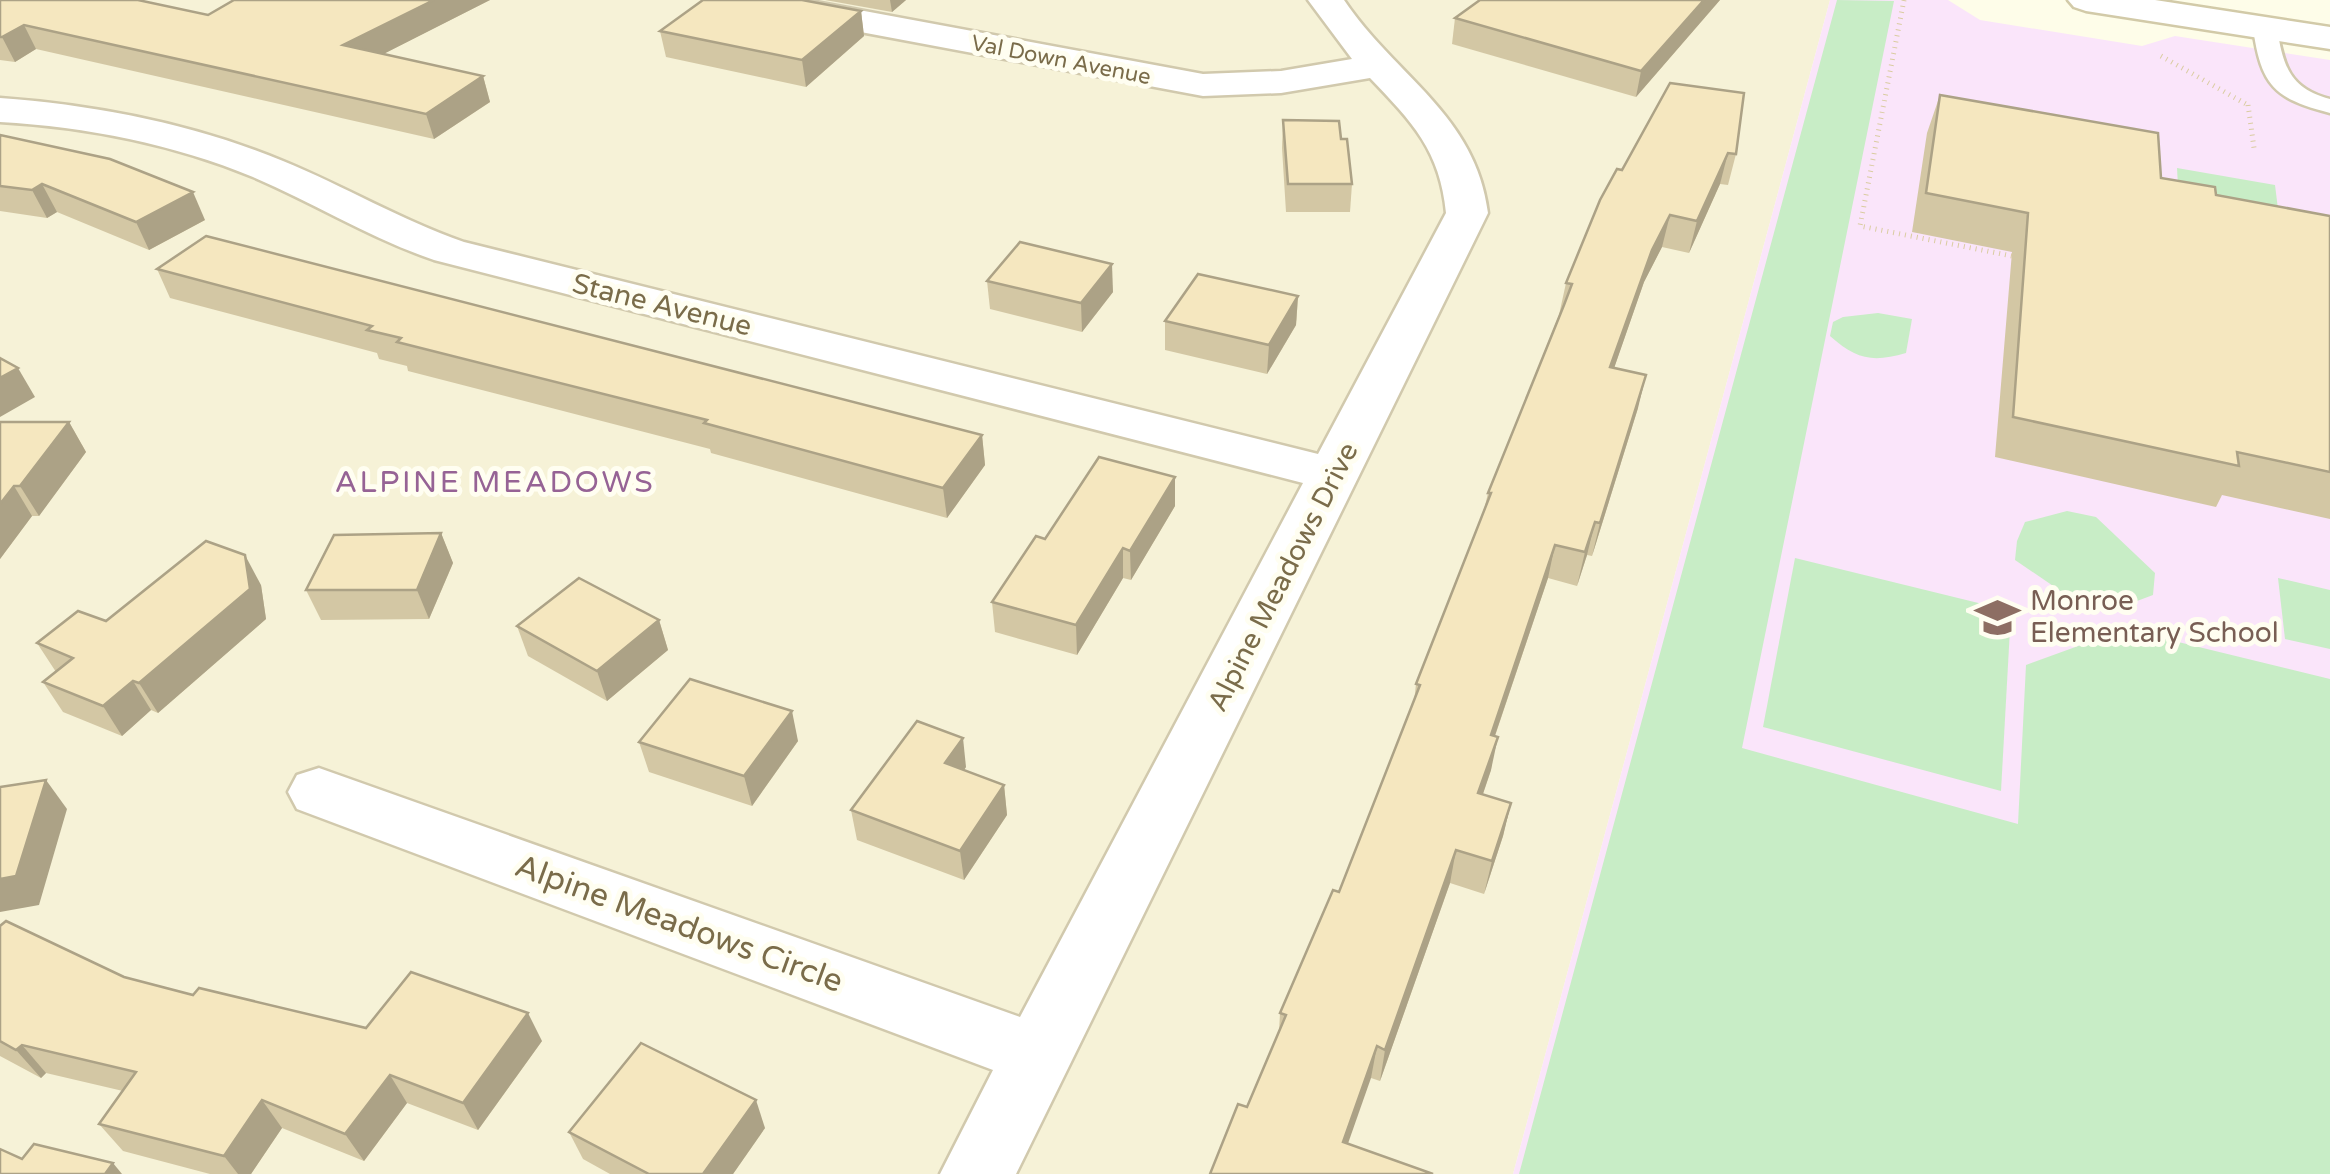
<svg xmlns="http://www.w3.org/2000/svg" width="2330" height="1174" font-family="'Varela Round',sans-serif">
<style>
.residential{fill:#f6f2d7}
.education{fill:#fae5fa}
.green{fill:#c8edc6}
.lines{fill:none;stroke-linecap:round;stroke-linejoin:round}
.lane-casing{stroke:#d1c9ad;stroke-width:5}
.street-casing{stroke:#d1c9ad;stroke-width:5}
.secondary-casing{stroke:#d2caa8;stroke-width:5}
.path{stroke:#dacca1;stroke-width:5;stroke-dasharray:1 5;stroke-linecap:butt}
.lane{fill:#fff;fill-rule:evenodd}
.street{fill:#fff;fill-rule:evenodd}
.secondary{fill:#fff;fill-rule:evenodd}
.wall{fill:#d3c7a4}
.shaded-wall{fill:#aca286}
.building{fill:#f5e7bf;stroke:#aca286;stroke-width:2.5}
.labels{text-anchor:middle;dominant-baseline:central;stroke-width:10;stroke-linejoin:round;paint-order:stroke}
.far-street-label{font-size:22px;fill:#7a6c4a;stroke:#fffef1}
.street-label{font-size:28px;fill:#7a6c4a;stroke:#fffef1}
.education-label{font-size:28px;fill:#785e54;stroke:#fffef1;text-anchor:start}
.neighbourhood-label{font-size:30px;letter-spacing:2.5px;fill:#966395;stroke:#fffef1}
.near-street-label{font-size:32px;fill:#7a6c4a;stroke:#fffef1}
</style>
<rect width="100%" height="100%" fill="#fefde9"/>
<!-- residential -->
<path class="residential" d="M0,0H1830L1513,1174H0Z"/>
<!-- education -->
<path class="education" d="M1830,0H1948L1980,20L2142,46L2175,36L2330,60V1174H1513Z"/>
<!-- green -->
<g class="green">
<path d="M1837,0L1894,1L1742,748L2018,824L2026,665L2125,629L2330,679V1174H1519Z"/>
<path d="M2177,168L2275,185L2282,241L2180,222Z"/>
<path d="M1878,313L1912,319L1906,353C1872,363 1856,359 1830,336L1833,322L1843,317Z"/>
<path d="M2067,511L2096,517L2155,573L2153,595L2121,607L2062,592L2015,560L2017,541L2025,522Z"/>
<path d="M1795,558L2011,611L2001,791L1763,727Z"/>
<path d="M2278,578L2330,590V649L2285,639Z"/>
</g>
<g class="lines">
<defs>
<path id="lane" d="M2265,21L2277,28C2283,66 2290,89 2330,99V113C2274,99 2261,85 2253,28Z"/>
<path id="street" d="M730,0H805L1203,74L1281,71L1352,59L1308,0H1344C1395,76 1476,115 1488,213L1016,1174H940L993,1070L297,809L288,792L297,775L319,768L1020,1017L1303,483L434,260C370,238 314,203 253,177C173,144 87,127 0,122V98C96,105 194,124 283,161C344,186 401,220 464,242L1318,454L1446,213C1440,150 1412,122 1370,78L1281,93L1203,96L748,11L736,7Z"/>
<path id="secondary" d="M2068,0H2155L2330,27V49L2086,11L2074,7Z"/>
</defs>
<!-- lane casing -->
<use href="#lane" class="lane-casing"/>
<!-- street casing -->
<use href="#street" class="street-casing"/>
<!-- secondary casing -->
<use href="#secondary" class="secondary-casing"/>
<!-- path -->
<g class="path">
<path d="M1904,0L1860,226L2012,256"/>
<path d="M2161,56L2246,104"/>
<path d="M2248,105L2254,148"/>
</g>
<!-- lane -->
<use href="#lane" class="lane"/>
<!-- street -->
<use href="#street" class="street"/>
<!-- secondary -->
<use href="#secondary" class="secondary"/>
</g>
<!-- wall -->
<g class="wall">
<path d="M0,0L208,15L234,0H490L383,54L483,76L490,102L434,139L36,49L15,62L0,60Z"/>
<path d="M825,0H906L892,12Z"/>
<path d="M1720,0L1636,97L1452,44L1455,18Z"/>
<path d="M861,11L864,36L806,87L666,57L660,31Z"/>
<path d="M1670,83L1736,154L1728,185L1720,184L1689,253L1662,247L1644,282L1614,368L1638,408L1592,556L1587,555L1577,586L1548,578L1495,736L1491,770L1483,794L1511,803L1503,836L1484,894L1450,883L1380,1081L1371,1078L1247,1107L1279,1032L1280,1013L1339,892L1414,702L1416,684L1484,510L1488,493L1559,315L1566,283L1622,170Z"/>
<path d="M1940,95L2161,178L2216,195L2330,216V519L2222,495L2216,507L1995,457L2012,252L1912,232L1927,133Z"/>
<path d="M1283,120L1352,184L1350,212H1286L1282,148Z"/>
<path d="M0,135L205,220L149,250L57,212L47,218L0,211Z"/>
<path d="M157,269L982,435L985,465L947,518L711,453L710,449L408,371L407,366L379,359L377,353L170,298Z"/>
<path d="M987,281L1113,292L1082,332L990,309Z"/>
<path d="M1298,296L1296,325L1267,374L1165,350V321Z"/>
<path d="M0,422H69L86,452L39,516H32L0,559Z"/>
<path d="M1175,477V506L1131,580L1123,578L1077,655L995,632L992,602L1045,539Z"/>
<path d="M441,533L453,563L429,619L321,620L306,590Z"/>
<path d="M261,585L266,619L158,713L151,710L122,736L63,712L43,682L56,672L37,643L106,621Z"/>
<path d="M659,620L668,650L607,701L528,656L517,626Z"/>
<path d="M798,741L752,806L649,772L639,742Z"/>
<path d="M966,767L964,770L1004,785L1007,815L964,880L857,840L851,810Z"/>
<path d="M0,926L124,977L193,995L366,1028L542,1041L478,1130L407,1103L364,1161L282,1128L251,1174H210L123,1151L99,1124L123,1091L46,1073L41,1078L0,1056Z"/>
<path d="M765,1128L733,1174H610L583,1159L569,1132Z"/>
</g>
<!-- shaded-wall -->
<g class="shaded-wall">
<path d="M434,0H490L352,70L343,45Z"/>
<path d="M890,0H906L892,12Z"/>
<path d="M1704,0H1720L1636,97L1641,71Z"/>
<path d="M861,11L864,36L806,87L802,60Z"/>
<path d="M24,25L36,49L15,62L2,37Z"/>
<path d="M483,76L490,102L434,139L426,114Z"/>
<path d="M1728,153L1720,184L1689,253L1697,221Z"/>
<path d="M42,184L57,212L47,218L32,190Z"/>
<path d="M193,192L205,220L149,250L136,222Z"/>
<path d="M1670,215L1662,247L1644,282L1603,400L1610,367L1652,250Z"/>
<path d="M1112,264L1113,292L1082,332L1081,303Z"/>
<path d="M1298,296L1296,325L1267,374L1269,345Z"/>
<path d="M18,368L35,397L0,417V378Z"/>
<path d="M1646,375L1638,408L1592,556L1600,523Z"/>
<path d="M69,422L86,452L39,516L20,486Z"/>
<path d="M982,435L985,465L947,518L943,488Z"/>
<path d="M1175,477V506L1131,580L1130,551Z"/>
<path d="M14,486L32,516L0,559V504Z"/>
<path d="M1595,522L1587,555L1577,586L1585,552Z"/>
<path d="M441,533L453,563L429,619L417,590Z"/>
<path d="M1555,545L1548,578L1484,768L1491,735Z"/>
<path d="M1123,548V578L1077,655L1076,625Z"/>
<path d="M245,555L261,585L266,619L158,713L139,683Z"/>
<path d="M659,620L668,650L607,701L597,671Z"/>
<path d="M133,681L151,710L122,736L103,706Z"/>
<path d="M792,711L798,741L752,806L744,776Z"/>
<path d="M1498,737L1491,770L1472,826L1478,793Z"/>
<path d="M963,738L966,767L949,792L945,763Z"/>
<path d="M46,780L67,809L39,905L0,912V879Z"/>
<path d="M1004,785L1007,815L964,880L960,851Z"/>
<path d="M1511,803L1503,836L1484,894L1492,861Z"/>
<path d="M1456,850L1450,883L1380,1081L1385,1050Z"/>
<path d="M528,1013L542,1041L478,1130L463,1103Z"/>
<path d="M22,1045L46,1073L41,1078L16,1050Z"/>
<path d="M1377,1046L1371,1078L1338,1172L1343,1142Z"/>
<path d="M390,1075L407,1103L364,1161L345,1134Z"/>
<path d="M262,1100L282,1128L251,1174H238L224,1156Z"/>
<path d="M756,1100L765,1128L733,1174H703Z"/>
<path d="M113,1163L122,1174H105Z"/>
</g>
<!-- building -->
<g class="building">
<path d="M0,0H138L208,15L234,0H434L343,45L483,76L426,114L24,25L2,37H0Z"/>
<path d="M703,0H802L861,11L802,60L660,31Z"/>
<path d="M1480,0H1704L1641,71L1455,18Z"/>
<path d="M1670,83L1744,93L1736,154L1728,153L1697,221L1670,215L1652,250L1610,367L1646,375L1600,523L1595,522L1585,552L1555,545L1491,735L1498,737L1478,793L1511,803L1492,861L1456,850L1385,1050L1377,1046L1343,1142L1433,1174H1210L1238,1104L1247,1107L1286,1015L1280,1013L1333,890L1339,892L1420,685L1416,684L1491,493H1488L1564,305L1572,284L1566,283L1600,200L1617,169L1622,170Z"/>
<path d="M1940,95L2158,133L2161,178L2215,187L2216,195L2330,216V472L2237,452L2239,466L2013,417L2028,213L1926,193Z"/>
<path d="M1283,120L1339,121L1341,139H1347L1352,184H1288Z"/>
<path d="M0,135L110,159L193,192L136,222L42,184L32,190L0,186Z"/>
<path d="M206,236L982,435L943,488L704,423L707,420L397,342L401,338L367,330L372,326L157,269Z"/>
<path d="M1020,242L1112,264L1081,303L987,281Z"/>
<path d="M1198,274L1298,296L1269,345L1165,321Z"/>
<path d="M0,358L18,368L0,378Z"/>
<path d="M0,422H69L20,486H14L0,504Z"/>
<path d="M1099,457L1175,477L1130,551L1123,548L1076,625L992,602L1036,536L1045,539Z"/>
<path d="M441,533L417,590H306L334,535Z"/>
<path d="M206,541L245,555L250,589L139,683L133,681L103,706L43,682L73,658L37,643L78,611L106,621Z"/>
<path d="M579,578L659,620L597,671L517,626Z"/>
<path d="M690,679L792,711L744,776L639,742Z"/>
<path d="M917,721L963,738L945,763L1004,785L960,851L851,810Z"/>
<path d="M46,780L16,876L0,879V787Z"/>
<path d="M6,921L124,977L193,995L199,988L366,1028L411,972L528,1013L463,1103L390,1075L345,1134L262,1100L224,1156L99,1124L136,1072L22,1045L16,1050L0,1041V926Z"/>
<path d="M641,1043L756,1100L703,1174H649L569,1132Z"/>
<path d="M34,1144L113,1163L105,1174H0V1149L22,1159Z"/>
</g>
<!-- icons -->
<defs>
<symbol id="school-bare" viewBox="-9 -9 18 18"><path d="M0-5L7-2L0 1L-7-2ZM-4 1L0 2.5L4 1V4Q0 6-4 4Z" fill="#8d6e63" stroke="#fffef1" stroke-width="2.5" paint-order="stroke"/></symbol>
</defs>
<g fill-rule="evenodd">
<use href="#school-bare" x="1966" y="586" width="63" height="63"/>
</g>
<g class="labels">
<!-- far-street labels -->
<g class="far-street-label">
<text transform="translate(1061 60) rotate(11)">Val Down Avenue</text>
</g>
<!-- street labels -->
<g class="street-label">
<text transform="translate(662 305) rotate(14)">Stane Avenue</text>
<text transform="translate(1283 577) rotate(-63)">Alpine Meadows Drive</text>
</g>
<!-- education labels -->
<g class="education-label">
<text x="2030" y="601">Monroe<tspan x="2030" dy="32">Elementary School</tspan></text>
</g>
<!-- neighbourhood labels -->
<g class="neighbourhood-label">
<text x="495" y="482">ALPINE MEADOWS</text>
</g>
<!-- near-street labels -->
<g class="near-street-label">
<text transform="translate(679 924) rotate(20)">Alpine Meadows Circle</text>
</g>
</g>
</svg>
